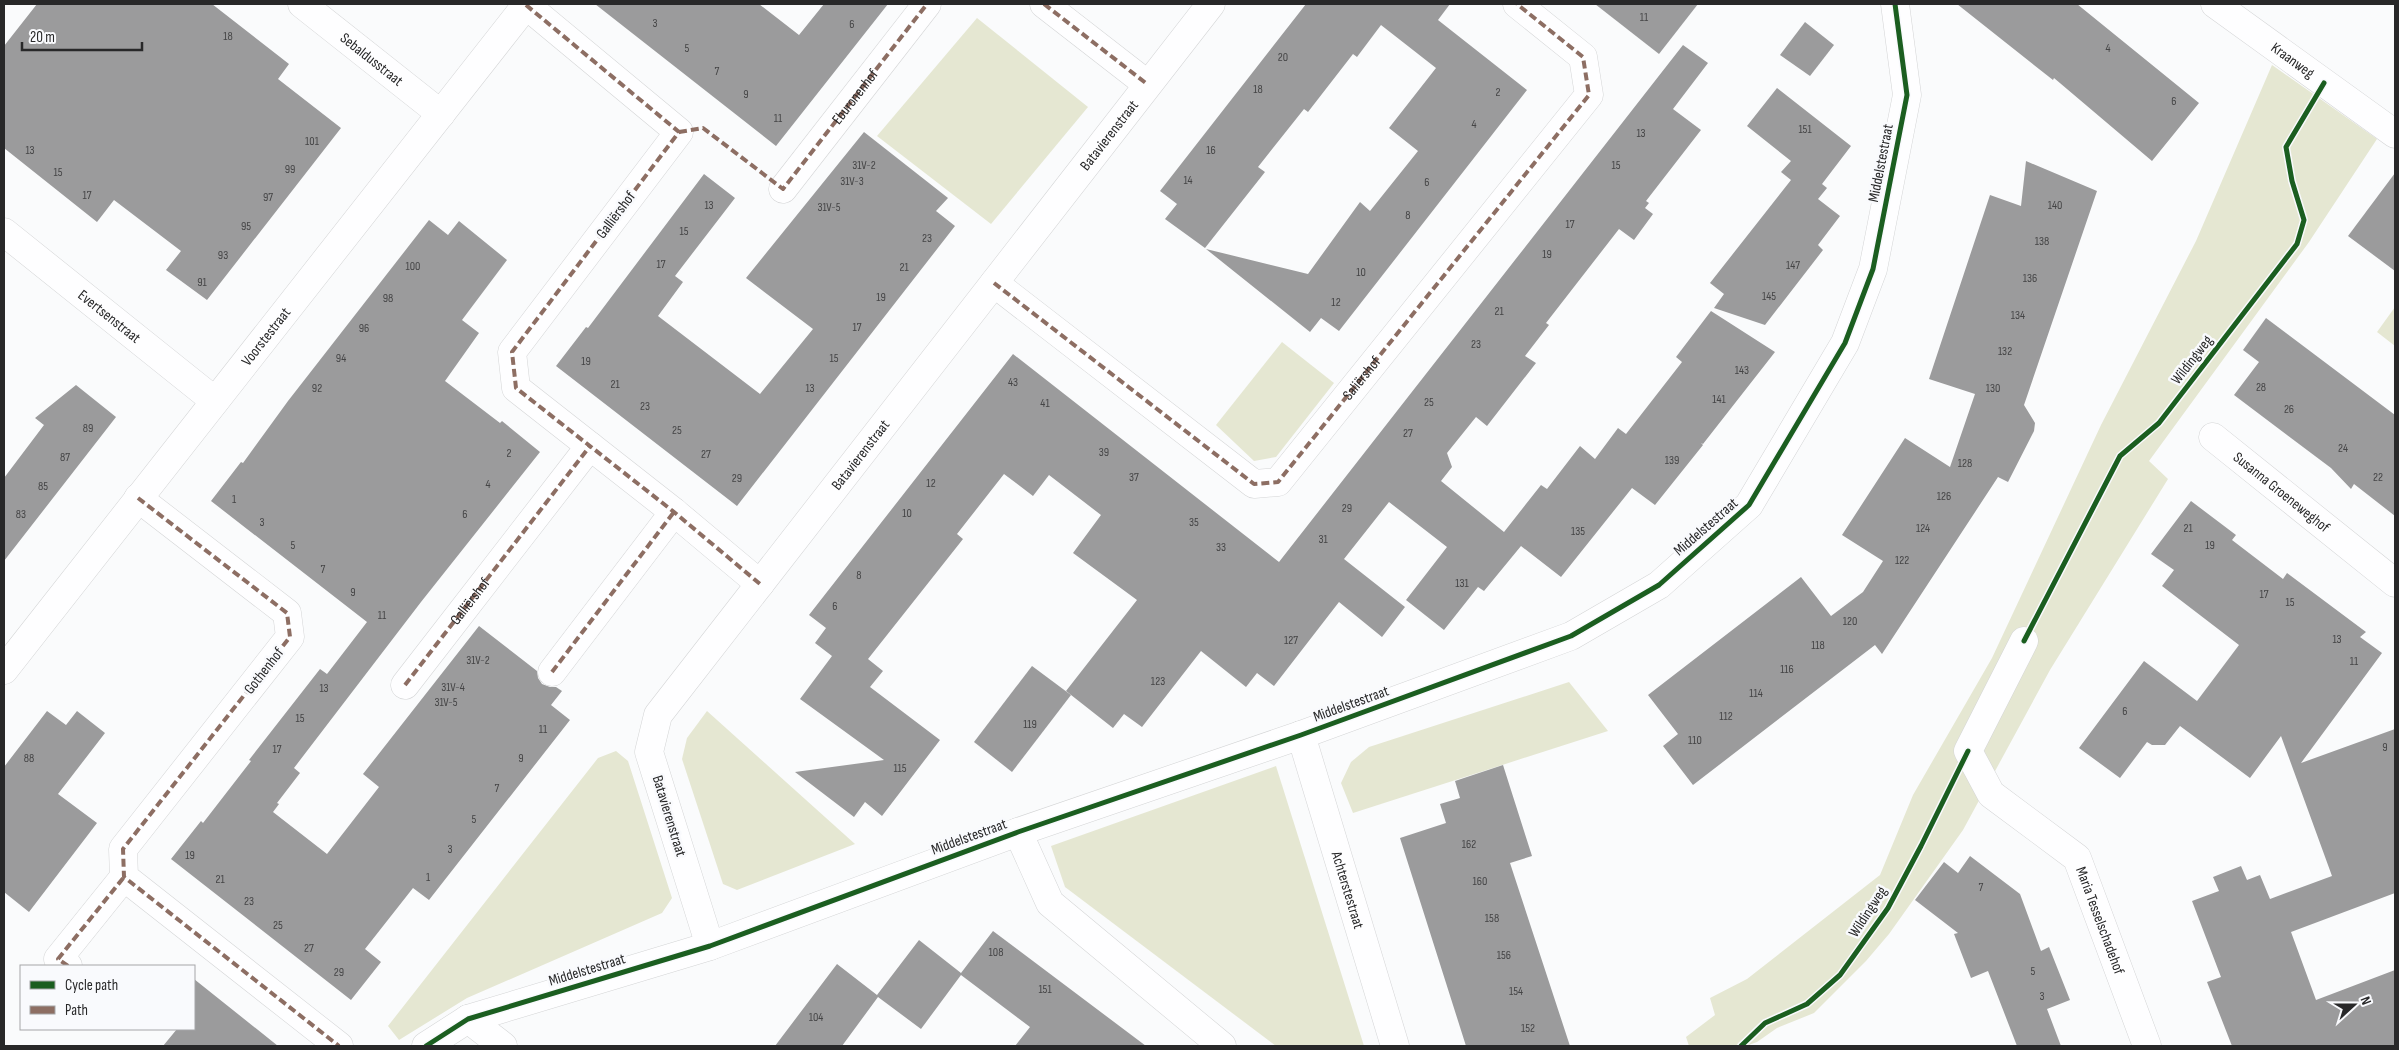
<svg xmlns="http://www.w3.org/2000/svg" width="2399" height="1050" font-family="'Sofia Sans Condensed',sans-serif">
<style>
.green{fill:#e5e7d2}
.building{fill:#9b9b9c}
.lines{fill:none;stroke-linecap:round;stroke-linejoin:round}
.minor-casing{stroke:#d4d5d6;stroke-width:29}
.minor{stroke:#fefeff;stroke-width:28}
.quiet{stroke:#8d6e63;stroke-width:4;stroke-dasharray:8 4;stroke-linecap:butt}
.cycleway-casing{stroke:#f9fafd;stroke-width:8}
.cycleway{stroke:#1b5e20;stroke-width:5}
.labels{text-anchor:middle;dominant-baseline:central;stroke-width:5;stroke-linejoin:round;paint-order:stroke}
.number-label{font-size:12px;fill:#454546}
.street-label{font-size:15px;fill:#282829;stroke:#f9fafd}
</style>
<rect width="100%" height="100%" fill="#fafbfc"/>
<!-- green -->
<g class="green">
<path d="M977,18L1088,107L991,224L877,136Z"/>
<path d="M2272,65L2377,139L2309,242L2149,461L2168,479L2050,670L1963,830L1889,934L1866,961L1814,1013L1777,1028L1757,1042L1746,1046H1689L1686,1037L1715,1015L1710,998L1747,979L1880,875L1913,795L1992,658L2101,425L2196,241Z"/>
<path d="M2395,307V346L2377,332Z"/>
<path d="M1282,342L1334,383L1276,457L1254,461L1216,425Z"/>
<path d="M1569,682L1608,731L1353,813L1341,783L1351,762L1369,747Z"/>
<path d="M707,711L855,844L737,890L723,884L682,759L687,738Z"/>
<path d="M616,751L628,761L672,898L662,913L467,998L399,1040L388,1026L598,758Z"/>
<path d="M1276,766L1364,1046H1276L1065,887L1051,846Z"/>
</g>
<!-- building -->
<g class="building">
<path d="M37,4H212L289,64L278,79L341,128L207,300L166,270L181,251L114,200L97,222L4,148V46Z"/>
<path d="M595,4H759L799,35L824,4H888L776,146Z"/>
<path d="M1306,4H1450L1438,20L1527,90L1339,331L1321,318L1310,332L1206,249L1308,274L1360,202L1370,211L1418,151L1389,128L1436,68L1381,25L1357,57L1353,54L1308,112L1304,109L1258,167L1265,172L1205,248L1165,219L1177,204L1160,191Z"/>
<path d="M1595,4H1698L1659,54Z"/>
<path d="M1957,4H2077L2199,103L2152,161L2054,78L2053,80Z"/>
<path d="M1805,22L1834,45L1810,76L1780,55Z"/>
<path d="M1683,45L1708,63L1673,109L1701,130L1646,201L1649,203L1645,208L1653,214L1634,240L1619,229L1546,323L1549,325L1525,356L1536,363L1487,426L1476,417L1447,453L1452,467L1441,481L1504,532L1541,485L1547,489L1580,446L1595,459L1618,428L1626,434L1682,362L1676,357L1711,311L1775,352L1703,444L1701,443L1703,445L1655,505L1632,488L1561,577L1521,546L1484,591L1478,587L1444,630L1406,600L1447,547L1389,502L1344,559L1405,607L1382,637L1339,602L1274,686L1257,673L1246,687L1201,651L1142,727L1124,714L1113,728L1066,691L1137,600L1073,553L1101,515L1049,475L1033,496L1004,474L957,534L963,539L868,659L883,671L870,687L940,740L882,816L865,802L854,817L795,772L884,760L800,699L832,656L815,643L826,628L809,615L1013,354L1279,562Z"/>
<path d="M1777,88L1851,146L1822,184L1827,188L1818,199L1840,216L1818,245L1823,250L1765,325L1714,308L1724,294L1710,283L1791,180L1781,172L1791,161L1747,126Z"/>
<path d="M864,132L948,198L936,211L955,226L737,506L556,366L586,327L588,328L704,174L735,198L675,276L683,282L658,316L760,394L813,329L746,278Z"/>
<path d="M2026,161L2097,191L2024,405L2035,423L2034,431L2008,482L1998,477L1882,654L1875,645L1693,785L1663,746L1678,734L1648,695L1801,577L1831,616L1863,592L1883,561L1842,535L1905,438L1950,467L1975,394L1929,379L1990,195L2021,206Z"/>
<path d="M2395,173V271L2348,236Z"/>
<path d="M429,220L448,235L459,221L507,260L462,320L479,333L445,381L500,423L502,421L540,452L421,602L294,768L300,773L277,803L279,804L273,812L327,854L379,787L363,774L479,626L537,671L538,678L542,684L550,687H556L562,691L551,705L570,720L429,900L413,888L365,949L381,962L351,1000L171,859L201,821L203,823L251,761L249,760L320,669L327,674L367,622L211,501L241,462L243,463L288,401Z"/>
<path d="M2266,318L2395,415V516L2354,484L2351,489L2331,468L2234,395L2259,362L2243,350Z"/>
<path d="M76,385L116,417L4,561V478L44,425L35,418Z"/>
<path d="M2191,501L2236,535L2232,540L2283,579L2287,573L2366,632L2360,637L2382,653L2301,763L2395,729V893L2291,932L2316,1000L2395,970V1046H2232L2207,982L2221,977L2192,901L2219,891L2213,877L2241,866L2247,880L2260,875L2270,899L2332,876L2281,736L2250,778L2180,726L2165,745H2152L2147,742L2120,778L2079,748L2144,661L2197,701L2239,645L2162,586L2174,570L2151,554Z"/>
<path d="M1032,666L1071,695L1012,772L974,742Z"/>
<path d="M47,711L66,725L77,711L105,733L58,794L97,823L29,912L4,892V767Z"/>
<path d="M1503,765L1532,856L1510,863L1570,1046H1466L1400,838L1446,823L1440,804L1460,798L1455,781Z"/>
<path d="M1970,856L2020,894L2041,951L2049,947L2070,1000L2047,1009L2061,1046H2017L1988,971L1971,978L1954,934L1958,933L1915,900L1944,862L1958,873Z"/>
<path d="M993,931L1146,1046H1015L1030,1027L961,975L921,1029L878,997L842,1046H775L837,964L877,995L919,940L961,973Z"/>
<path d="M194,979L278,1046H163L177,1029H194Z"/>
</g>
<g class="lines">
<defs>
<g id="minor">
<path id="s1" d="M302,4L441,114"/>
<path d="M1044,4L1147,84"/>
<path id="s2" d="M2215,4L2395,134"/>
<path d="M526,5L679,132L512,352L516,388L674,512L760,584"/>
<path d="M783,189L927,4"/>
<path id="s3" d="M4,232L215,401"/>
<path d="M994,283L1254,484L1278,482L1589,95L1583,57L1517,4"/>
<path id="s4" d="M2213,437L2395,583"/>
<path d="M138,498L287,613L290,637L123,849L124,877L339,1046"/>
<path id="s5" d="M2024,641L1968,751L1991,794L2077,858L2147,1046"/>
<path id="s6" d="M4,670L527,4"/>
<path d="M552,672L674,512"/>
<path d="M405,685L590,446"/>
<path id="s7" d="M1301,735L1395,1046"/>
<path d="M1018,832L1050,903L1222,1046"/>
<path id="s8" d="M710,946L649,752L658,715L1211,4"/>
<path d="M68,966L58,959L124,877"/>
<path d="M468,1019L503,1046"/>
<path d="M426,1046L468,1019L710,946L1018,832L1301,735L1571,636L1659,585L1749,505L1845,343L1873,269L1907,95L1895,4"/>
</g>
</defs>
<!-- minor casing -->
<use href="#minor" class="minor-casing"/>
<!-- minor -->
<use href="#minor" class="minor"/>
<!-- quiet -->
<g class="quiet">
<path d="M1044,4L1147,84"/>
<path d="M526,5L679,132L512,352L516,388L674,512L760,584"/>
<path id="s9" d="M679,132L703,128L783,189L927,4"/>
<path id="s10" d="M994,283L1254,484L1278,482L1589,95L1583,57L1517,4"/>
<path d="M138,498L287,613L290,637L123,849L124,877L339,1046"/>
<path d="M552,672L674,512"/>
<path id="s11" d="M405,685L590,446"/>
<path d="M68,966L58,959L124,877"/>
</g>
<defs>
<g id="cycleway">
<path d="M2024,641L2120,456L2159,423L2297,244L2304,220L2292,181L2286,147L2324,83"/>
<path d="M426,1046L468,1019L710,946L1018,832L1301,735L1571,636L1659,585L1749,505L1845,343L1873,269L1907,95L1895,4"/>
<path d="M1741,1046L1765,1023L1807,1004L1840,975L1888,908L1921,846L1968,751"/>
</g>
</defs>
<!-- cycleway casing -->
<use href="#cycleway" class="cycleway-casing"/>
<!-- cycleway -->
<use href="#cycleway" class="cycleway"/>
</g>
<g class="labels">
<!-- number labels -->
<g class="number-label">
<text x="1644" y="17">11</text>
<text x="655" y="23">3</text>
<text x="852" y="24">6</text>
<text x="228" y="36">18</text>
<text x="687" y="48">5</text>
<text x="2108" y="48">4</text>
<text x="1283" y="57">20</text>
<text x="717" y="71">7</text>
<text x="1258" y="89">18</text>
<text x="1498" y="92">2</text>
<text x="746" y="94">9</text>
<text x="2174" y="101">6</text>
<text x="778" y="118">11</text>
<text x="1474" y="124">4</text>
<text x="1805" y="129">151</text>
<text x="1641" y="133">13</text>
<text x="312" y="141">101</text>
<text x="30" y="150">13</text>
<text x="1211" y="150">16</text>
<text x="864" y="165">31V-2</text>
<text x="1616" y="165">15</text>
<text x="290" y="169">99</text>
<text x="58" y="172">15</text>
<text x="1188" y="180">14</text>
<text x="852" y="181">31V-3</text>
<text x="1427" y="182">6</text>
<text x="87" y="195">17</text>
<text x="268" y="197">97</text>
<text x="709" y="205">13</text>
<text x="2055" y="205">140</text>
<text x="829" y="207">31V-5</text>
<text x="1408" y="215">8</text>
<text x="1570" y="224">17</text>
<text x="246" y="226">95</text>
<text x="684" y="231">15</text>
<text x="927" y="238">23</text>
<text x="2042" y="241">138</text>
<text x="1547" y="254">19</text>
<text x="223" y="255">93</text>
<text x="661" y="264">17</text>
<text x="1793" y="265">147</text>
<text x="413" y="266">100</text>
<text x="904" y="267">21</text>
<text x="1361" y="272">10</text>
<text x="2030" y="278">136</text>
<text x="202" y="282">91</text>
<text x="1769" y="296">145</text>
<text x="881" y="297">19</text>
<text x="388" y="298">98</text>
<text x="1336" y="302">12</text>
<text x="1499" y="311">21</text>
<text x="2018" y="315">134</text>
<text x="857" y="327">17</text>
<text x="364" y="328">96</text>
<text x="1476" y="344">23</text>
<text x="2005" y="351">132</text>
<text x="341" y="358">94</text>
<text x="834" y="358">15</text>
<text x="586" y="361">19</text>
<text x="1742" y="370">143</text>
<text x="1013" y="382">43</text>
<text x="615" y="384">21</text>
<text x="2261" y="387">28</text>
<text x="317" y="388">92</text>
<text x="810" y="388">13</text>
<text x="1993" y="388">130</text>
<text x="1719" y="399">141</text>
<text x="1429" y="402">25</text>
<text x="1045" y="403">41</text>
<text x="645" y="406">23</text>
<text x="2289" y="409">26</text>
<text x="88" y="428">89</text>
<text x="677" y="430">25</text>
<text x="1408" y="433">27</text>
<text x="2343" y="448">24</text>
<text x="1104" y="452">39</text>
<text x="509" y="453">2</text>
<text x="706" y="454">27</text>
<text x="65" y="457">87</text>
<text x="1672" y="460">139</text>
<text x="1965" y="463">128</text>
<text x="1134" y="477">37</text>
<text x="2378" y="477">22</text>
<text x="737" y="478">29</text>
<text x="931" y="483">12</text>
<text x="488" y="484">4</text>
<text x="43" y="486">85</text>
<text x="1944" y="496">126</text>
<text x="234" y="499">1</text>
<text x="1347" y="508">29</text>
<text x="907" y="513">10</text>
<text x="21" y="514">83</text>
<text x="465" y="514">6</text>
<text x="262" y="522">3</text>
<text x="1194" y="522">35</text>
<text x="1923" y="528">124</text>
<text x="2188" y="528">21</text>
<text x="1578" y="531">135</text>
<text x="1323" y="539">31</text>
<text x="293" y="545">5</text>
<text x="2210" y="545">19</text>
<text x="1221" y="547">33</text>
<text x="1902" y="560">122</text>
<text x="323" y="569">7</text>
<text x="859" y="575">8</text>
<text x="1462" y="583">131</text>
<text x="353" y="592">9</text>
<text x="2264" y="594">17</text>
<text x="2290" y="602">15</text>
<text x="835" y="606">6</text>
<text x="382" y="615">11</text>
<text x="1850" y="621">120</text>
<text x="2337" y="639">13</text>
<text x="1291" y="640">127</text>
<text x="1818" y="645">118</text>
<text x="478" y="660">31V-2</text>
<text x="2354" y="661">11</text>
<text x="1787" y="669">116</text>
<text x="1158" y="681">123</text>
<text x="453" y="687">31V-4</text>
<text x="324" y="688">13</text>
<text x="1756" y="693">114</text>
<text x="446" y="702">31V-5</text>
<text x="2125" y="711">6</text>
<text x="1726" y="716">112</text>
<text x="300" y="718">15</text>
<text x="1030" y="724">119</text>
<text x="543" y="729">11</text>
<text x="1695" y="740">110</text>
<text x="2385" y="747">9</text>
<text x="277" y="749">17</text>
<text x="29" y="758">88</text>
<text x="521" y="758">9</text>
<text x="900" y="768">115</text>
<text x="497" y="788">7</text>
<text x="474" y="819">5</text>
<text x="1469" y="844">162</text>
<text x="450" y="849">3</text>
<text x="190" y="855">19</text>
<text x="428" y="877">1</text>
<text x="220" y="879">21</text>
<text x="1480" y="881">160</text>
<text x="1981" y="887">7</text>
<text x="249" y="901">23</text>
<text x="1492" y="918">158</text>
<text x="278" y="925">25</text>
<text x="309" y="948">27</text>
<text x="996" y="952">108</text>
<text x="1504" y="955">156</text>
<text x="2033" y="971">5</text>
<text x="339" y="972">29</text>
<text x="1045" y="989">151</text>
<text x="1516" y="991">154</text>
<text x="2042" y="996">3</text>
<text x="816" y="1017">104</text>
<text x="1528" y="1028">152</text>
</g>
<!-- street labels -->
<g class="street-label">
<text stroke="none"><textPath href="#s1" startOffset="89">Sebaldusstraat</textPath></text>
<text stroke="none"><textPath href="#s2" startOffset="96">Kraanweg</textPath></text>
<text stroke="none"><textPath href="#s9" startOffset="242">Eburonenhof</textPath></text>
<text stroke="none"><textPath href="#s8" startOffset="976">Batavierenstraat</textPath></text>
<text transform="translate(1881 163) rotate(-79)">Middelstestraat</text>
<text transform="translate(616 215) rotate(-53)">Galliërshof</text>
<text stroke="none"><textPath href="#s3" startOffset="135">Evertsenstraat</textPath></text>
<text stroke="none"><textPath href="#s6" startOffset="424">Voorstestraat</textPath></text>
<text transform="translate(2192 360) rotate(-52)">Wildingweg</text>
<text stroke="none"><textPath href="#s10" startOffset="486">Saliërshof</textPath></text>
<text stroke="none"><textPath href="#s8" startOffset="571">Batavierenstraat</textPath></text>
<text stroke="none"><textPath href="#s4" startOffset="88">Susanna Groeneweghof</textPath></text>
<text transform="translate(1706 527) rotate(-41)">Middelstestraat</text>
<text stroke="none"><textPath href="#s11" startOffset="106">Galliërshof</textPath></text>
<text transform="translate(264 671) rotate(-52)">Gothenhof</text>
<text transform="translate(1351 704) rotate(-20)">Middelstestraat</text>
<text transform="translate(669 816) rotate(73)">Batavierenstraat</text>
<text transform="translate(969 837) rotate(-20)">Middelstestraat</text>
<text stroke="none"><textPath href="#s7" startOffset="162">Achterstestraat</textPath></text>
<text transform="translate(1868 912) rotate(-57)">Wildingweg</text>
<text stroke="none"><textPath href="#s5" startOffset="346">Maria Tesselschadehof</textPath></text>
<text transform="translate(587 970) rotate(-17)">Middelstestraat</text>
</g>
</g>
<!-- border -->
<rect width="2399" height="1050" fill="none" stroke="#282829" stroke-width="10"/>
<!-- legend -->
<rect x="20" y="965" width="175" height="65" fill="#f9fafd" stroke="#a5a6a8"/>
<rect x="30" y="981" width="25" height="8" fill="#1b5e20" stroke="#a5a6a8"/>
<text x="65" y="990" font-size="15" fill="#282829">Cycle path</text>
<rect x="30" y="1006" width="25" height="8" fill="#8d6e63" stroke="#a5a6a8"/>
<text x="65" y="1015" font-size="15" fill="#282829">Path</text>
<!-- north arrow -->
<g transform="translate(2354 1005) rotate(69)" stroke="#f9fafd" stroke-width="4" paint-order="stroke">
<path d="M0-4L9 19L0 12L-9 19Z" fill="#282829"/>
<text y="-8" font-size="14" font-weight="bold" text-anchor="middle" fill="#282829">N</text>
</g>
<!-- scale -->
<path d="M22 42v8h120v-8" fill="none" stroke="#282829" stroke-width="2.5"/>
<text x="30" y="42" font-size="15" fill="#282829" stroke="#f9fafd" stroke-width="4" paint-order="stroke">20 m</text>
</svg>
